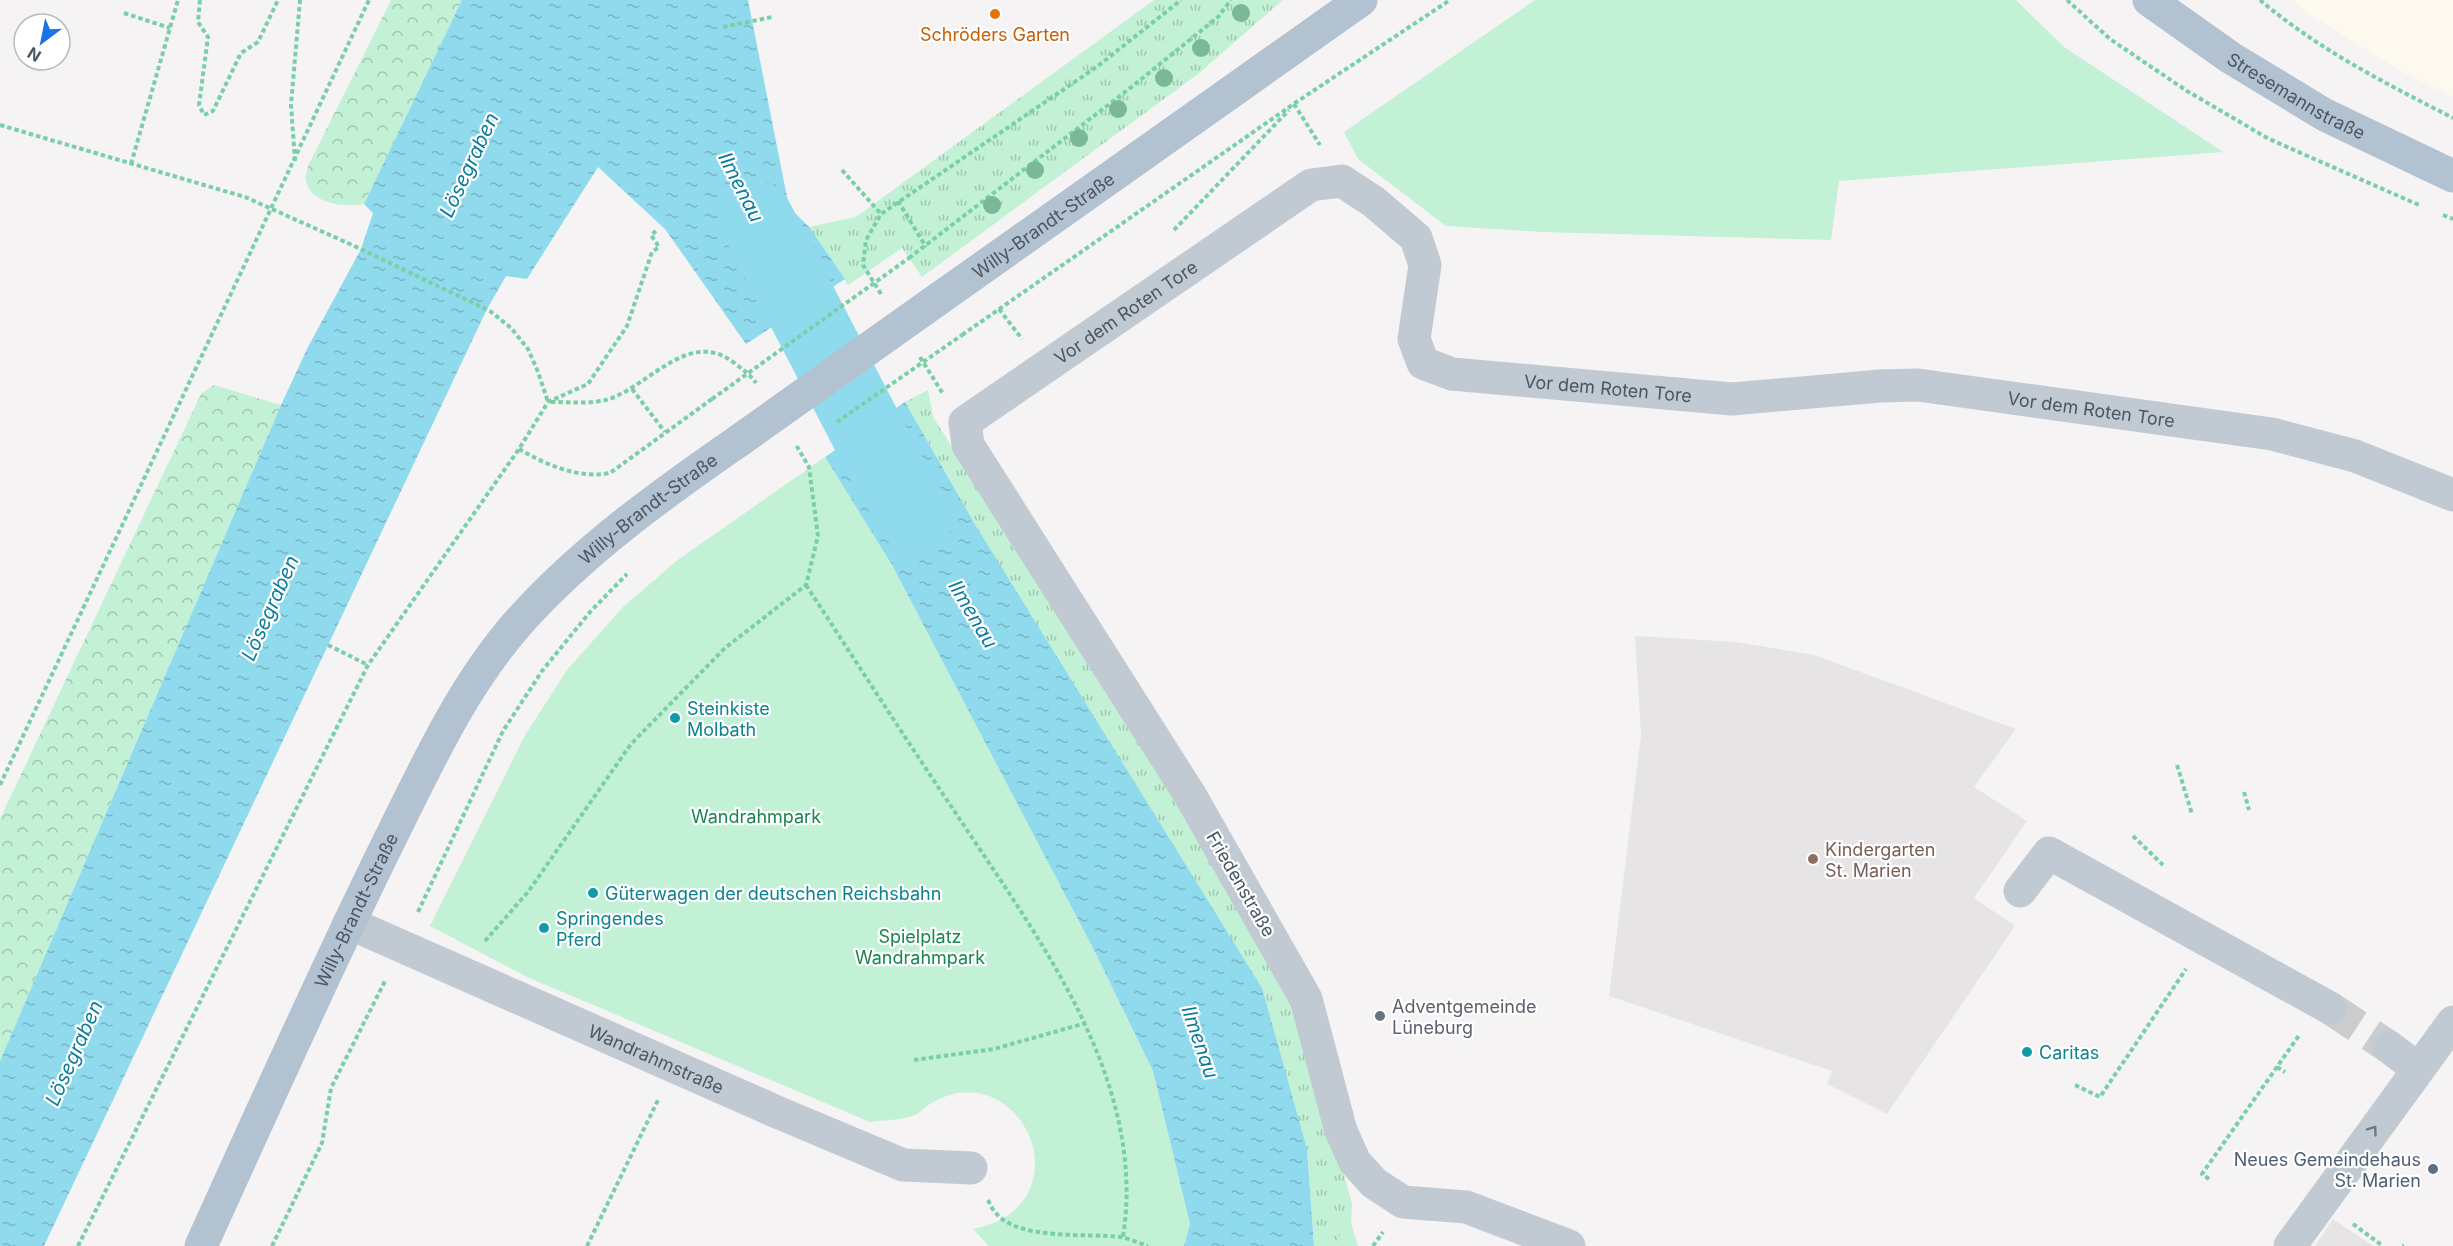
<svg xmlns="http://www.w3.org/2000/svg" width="2453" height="1246" font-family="Inter,sans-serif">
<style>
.commercial{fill:#fdf9ef}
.education{fill:#e6e4e5}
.grass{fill:url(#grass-tufts)}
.forest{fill:url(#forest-crowns)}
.park{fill:#c3f1d5}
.water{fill:url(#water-ripples)}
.pier{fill:#f5f3f3}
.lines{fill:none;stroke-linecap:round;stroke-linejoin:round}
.river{stroke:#90daee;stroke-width:74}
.minor-tunnel{stroke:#caccce;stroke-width:33;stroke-dasharray:33 16;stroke-linecap:butt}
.path{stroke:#7ad0a6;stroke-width:4;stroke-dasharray:4.5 3;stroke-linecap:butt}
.minor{stroke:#c1cad2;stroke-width:33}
.major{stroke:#b3c2d1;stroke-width:33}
.path-bridge{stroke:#7ad0a6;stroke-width:4;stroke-dasharray:4.5 3;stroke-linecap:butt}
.major-bridge{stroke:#b3c2d1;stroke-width:33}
.tree{fill:#7bb799}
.oneway{stroke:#6e7983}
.food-dot{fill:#e8710a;stroke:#fff;stroke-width:2}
.culture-dot{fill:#0f9aa8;stroke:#fff;stroke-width:2}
.education-dot{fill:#8d6e63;stroke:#fff;stroke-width:2}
.worship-dot{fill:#6b7280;stroke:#fff;stroke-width:2}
.service-dot{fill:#5c6f8a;stroke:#fff;stroke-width:2}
.labels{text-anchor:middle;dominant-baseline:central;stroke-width:4.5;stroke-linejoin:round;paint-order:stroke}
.food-label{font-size:18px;fill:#c56008;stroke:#fff}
.street-label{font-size:18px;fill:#4a5661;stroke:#fff}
.culture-label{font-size:18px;fill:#0d838f;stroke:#fff;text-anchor:start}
.park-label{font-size:18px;fill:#17864f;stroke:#fff}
.education-label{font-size:18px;fill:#785e54;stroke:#fff;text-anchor:start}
.worship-label{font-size:18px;fill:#5b616d;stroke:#fff;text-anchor:start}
.service-label{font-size:18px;fill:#4e5e75;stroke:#fff;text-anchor:end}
.water-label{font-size:20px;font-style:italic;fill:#0c7c9b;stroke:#fff}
</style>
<defs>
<pattern id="grass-tufts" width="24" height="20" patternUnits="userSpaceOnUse" patternTransform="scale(1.5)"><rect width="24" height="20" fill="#c3f1d5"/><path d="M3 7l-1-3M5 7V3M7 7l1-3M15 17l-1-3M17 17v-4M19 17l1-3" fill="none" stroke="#a0c6b0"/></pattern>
<pattern id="forest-crowns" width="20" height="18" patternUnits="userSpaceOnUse" patternTransform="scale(1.5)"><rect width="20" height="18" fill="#c3f1d5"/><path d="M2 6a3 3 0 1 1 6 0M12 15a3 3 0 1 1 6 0" fill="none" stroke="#a0c6b0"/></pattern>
<pattern id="water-ripples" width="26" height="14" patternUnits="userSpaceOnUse" patternTransform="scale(1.5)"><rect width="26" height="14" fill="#90daee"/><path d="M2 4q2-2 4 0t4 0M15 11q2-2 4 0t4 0" fill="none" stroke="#78b4c4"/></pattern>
</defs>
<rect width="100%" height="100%" fill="#f5f3f3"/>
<!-- commercial -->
<path class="commercial" d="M2294,0H2453V97L2402,72L2307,13Z"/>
<!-- education -->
<g class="education">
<path d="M1635,636L1736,642L1814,655L2016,729L1974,787L2027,821L1974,898L2015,926L1887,1114L1827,1084L1832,1071L1609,996L1641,736Z"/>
<path d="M2333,1219L2373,1246H2315Z"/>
</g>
<!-- grass -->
<g class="grass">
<path d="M1154,0H1283L1198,74L922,277L902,248L848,285L809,227L856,217Z"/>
<path d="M928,390L933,417L1177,801L1294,1000L1352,1203L1336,1246H1314L1307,1149L976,526L905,402Z"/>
</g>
<!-- forest -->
<g class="forest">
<path d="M391,0H462L364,204C346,207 310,205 306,180C305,176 308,170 308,166Z"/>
<path d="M214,385L281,405L0,1061V819L201,394Z"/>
</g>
<!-- park -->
<g class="park">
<path d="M1535,0H2016L2064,47L2223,152L1839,181L1831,240L1543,232L1446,226L1358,159L1344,132Z"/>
<path d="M825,457L892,565L1094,950L1153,1071L1190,1224L1184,1246H989L973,1229C987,1226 999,1222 1011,1213C1057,1178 1032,1103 978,1093C962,1090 943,1095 930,1104C925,1107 920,1113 915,1115C902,1120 884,1120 870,1122L527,977L430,926L524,737L567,670L623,607L679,559Z"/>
<path d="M1352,1203L1351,1223L1358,1246H1336Z"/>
</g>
<!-- water -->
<g class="water">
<path d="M462,0H748L789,207L809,227L845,279L746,344L665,229L598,167L527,279L506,276L487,309L44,1246H0V1061L281,405L308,347L361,249L373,213L364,204Z"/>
<path d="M905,402L976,526L1262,988L1307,1149L1314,1246H1184L1190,1224L1153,1071L1094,950L892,565L825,457Z"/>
</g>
<!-- pier -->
<path class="pier" d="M903,400H907L822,459L823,455Z"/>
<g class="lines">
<!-- river -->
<path class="river" d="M756,218L885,466L916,518"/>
<!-- minor-tunnel -->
<path class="minor-tunnel" d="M2330,1008L2389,1047"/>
<!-- path -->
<g class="path">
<path d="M200,0L198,22L208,37L199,105L204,115L213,111L241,53L258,42L278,0"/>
<path d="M2067,0L2110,39L2187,91L2269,139L2419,205"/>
<path d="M2260,0C2319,50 2385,83 2453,118"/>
<path d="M124,13L170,28"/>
<path d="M723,27L772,17"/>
<path d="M1294,104L1320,145"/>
<path d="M0,125L245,197L350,244L490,311L511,328L528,349L538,372L548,402"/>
<path d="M295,161L291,105L300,0"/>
<path d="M131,164L178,0"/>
<path d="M842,170L881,214"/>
<path d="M898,201L926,247"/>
<path d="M2443,215L2453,219"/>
<path d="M1174,230L1289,110"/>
<path d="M909,258L1129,89L1218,17L1231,0"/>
<path d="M881,294L863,265L866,240L881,214L1098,66L1181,0"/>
<path d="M999,309L1022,339"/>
<path d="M962,335L1295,103L1450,0"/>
<path d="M920,357L943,394"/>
<path d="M632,389L665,432"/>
<path d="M551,402C568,402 590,404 606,400C648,388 688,328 733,362C742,369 750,374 756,383"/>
<path d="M519,449C546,465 579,479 610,473L712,399"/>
<path d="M806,585C855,660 903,735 953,809C1035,934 1148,1078 1123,1237"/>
<path d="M328,645L368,665"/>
<path d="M2177,765L2192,814"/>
<path d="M0,785L369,0"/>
<path d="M2244,792L2249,810"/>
<path d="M2133,836L2163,865"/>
<path d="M418,912L503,731L542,671L590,612L627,574"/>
<path d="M485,941L528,892L631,744L725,648L806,585L818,536L809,467L796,445"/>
<path d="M914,1060L994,1049L1086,1023"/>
<path d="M2277,1067L2285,1072"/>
<path d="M2075,1085L2100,1097L2186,969"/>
<path d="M2209,1179L2202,1174L2300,1034"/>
<path d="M988,1200C990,1204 992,1209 995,1212C1017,1241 1089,1233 1121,1237C1130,1239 1139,1243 1148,1246"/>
<path d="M2353,1224L2383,1246"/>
<path d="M78,1246L368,665L519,449L548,402L588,384L627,326L652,252L659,247L651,235L656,231"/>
<path d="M272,1246L322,1143L331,1088L385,981"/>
<path d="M587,1246L658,1100"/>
<path d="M1373,1246L1383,1232"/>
<path d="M2403,1246L2404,1245"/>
</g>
<!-- minor -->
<g class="minor">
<path d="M2020,891L2049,853L2330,1008"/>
<path id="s1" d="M349,923L777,1112L903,1165L971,1168"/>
<path d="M2389,1047L2418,1069"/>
<path id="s2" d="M1569,1246L1466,1207L1403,1202L1374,1183L1355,1162L1341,1131L1306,999L1190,795L968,445L965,422L1311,185L1342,181L1374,202L1416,238L1425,265L1414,339L1423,363L1452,374L1732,399L1880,386L1918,385L2272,434L2355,456L2453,495"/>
<path d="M2290,1246L2453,1022"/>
</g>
<!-- major -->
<g class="major">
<path id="s3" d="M2149,0L2231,58L2325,115L2453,176"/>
<path id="s4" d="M937,300L1361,0"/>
<path id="s5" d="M201,1246C262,1112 322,977 387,845C425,769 461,688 518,623C582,551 662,494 740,440"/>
</g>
<!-- path-bridge -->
<g class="path-bridge">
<path d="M712,399L909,258"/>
<path d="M837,422L962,335"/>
</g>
<!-- major-bridge -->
<path class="major-bridge" d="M740,440L937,300"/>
</g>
<!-- trees -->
<g class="tree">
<circle cx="1241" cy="13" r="9"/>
<circle cx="1201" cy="48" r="9"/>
<circle cx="1164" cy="78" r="9"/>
<circle cx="1118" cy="109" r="9"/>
<circle cx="1079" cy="138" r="9"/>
<circle cx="1035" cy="170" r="9"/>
<circle cx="992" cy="205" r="9"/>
</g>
<!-- one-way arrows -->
<defs><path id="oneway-chevron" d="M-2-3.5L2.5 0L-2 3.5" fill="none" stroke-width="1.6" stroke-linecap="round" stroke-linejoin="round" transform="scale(1.5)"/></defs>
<use class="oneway" href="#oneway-chevron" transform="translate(2373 1130) rotate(-54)"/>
<!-- markers -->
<circle class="food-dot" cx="995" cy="14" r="6"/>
<g class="culture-dot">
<circle cx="675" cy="718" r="6"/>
<circle cx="593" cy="893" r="6"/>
<circle cx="544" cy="928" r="6"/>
<circle cx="2027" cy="1052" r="6"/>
</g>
<circle class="education-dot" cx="1813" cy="859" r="6"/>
<circle class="worship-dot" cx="1380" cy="1016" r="6"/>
<circle class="service-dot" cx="2433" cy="1169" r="6"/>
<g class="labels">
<!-- food labels -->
<g class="food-label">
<text x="995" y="34">Schröders Garten</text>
</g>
<!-- street labels -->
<g class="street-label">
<text stroke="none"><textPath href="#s3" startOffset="176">Stresemannstraße</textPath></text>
<text stroke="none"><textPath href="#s4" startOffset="130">Willy-Brandt-Straße</textPath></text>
<text stroke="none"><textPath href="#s2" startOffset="1274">Vor dem Roten Tore</textPath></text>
<text stroke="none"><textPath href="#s2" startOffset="1940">Vor dem Roten Tore</textPath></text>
<text stroke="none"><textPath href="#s2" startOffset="2426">Vor dem Roten Tore</textPath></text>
<text stroke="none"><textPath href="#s5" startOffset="874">Willy-Brandt-Straße</textPath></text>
<text transform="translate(1241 884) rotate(60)">Friedenstraße</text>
<text stroke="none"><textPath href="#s5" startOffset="370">Willy-Brandt-Straße</textPath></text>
<text stroke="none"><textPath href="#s1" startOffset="336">Wandrahmstraße</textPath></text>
</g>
<!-- culture labels -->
<g class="culture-label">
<text x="687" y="708">Steinkiste<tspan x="687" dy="21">Molbath</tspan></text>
<text x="605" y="893">Güterwagen der deutschen Reichsbahn</text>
<text x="556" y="918">Springendes<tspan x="556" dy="21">Pferd</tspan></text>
<text x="2039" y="1052">Caritas</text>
</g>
<!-- park labels -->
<g class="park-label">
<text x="756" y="816">Wandrahmpark</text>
<text x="920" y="936">Spielplatz<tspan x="920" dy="21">Wandrahmpark</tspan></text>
</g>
<!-- education labels -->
<g class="education-label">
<text x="1825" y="849">Kindergarten<tspan x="1825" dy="21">St. Marien</tspan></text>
</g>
<!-- worship labels -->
<g class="worship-label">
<text x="1392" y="1006">Adventgemeinde<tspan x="1392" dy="21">Lüneburg</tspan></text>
</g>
<!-- service labels -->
<g class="service-label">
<text x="2421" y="1159">Neues Gemeindehaus<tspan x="2421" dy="21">St. Marien</tspan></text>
</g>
<!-- water labels -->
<g class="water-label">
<text transform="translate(469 165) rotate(-65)">Lösegraben</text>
<text transform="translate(741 187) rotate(63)">Ilmenau</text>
<text transform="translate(270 608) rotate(-66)">Lösegraben</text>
<text transform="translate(973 614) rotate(59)">Ilmenau</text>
<text transform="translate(1200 1042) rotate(71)">Ilmenau</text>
<text transform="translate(74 1053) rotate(-66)">Lösegraben</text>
</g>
</g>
<!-- north arrow -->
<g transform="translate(42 42) rotate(212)"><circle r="28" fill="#ffffff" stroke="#b7bbc0" stroke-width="1.5"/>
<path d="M0-4.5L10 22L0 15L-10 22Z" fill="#1a73e8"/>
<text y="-9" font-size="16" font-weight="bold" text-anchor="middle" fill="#4a5661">N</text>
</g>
</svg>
